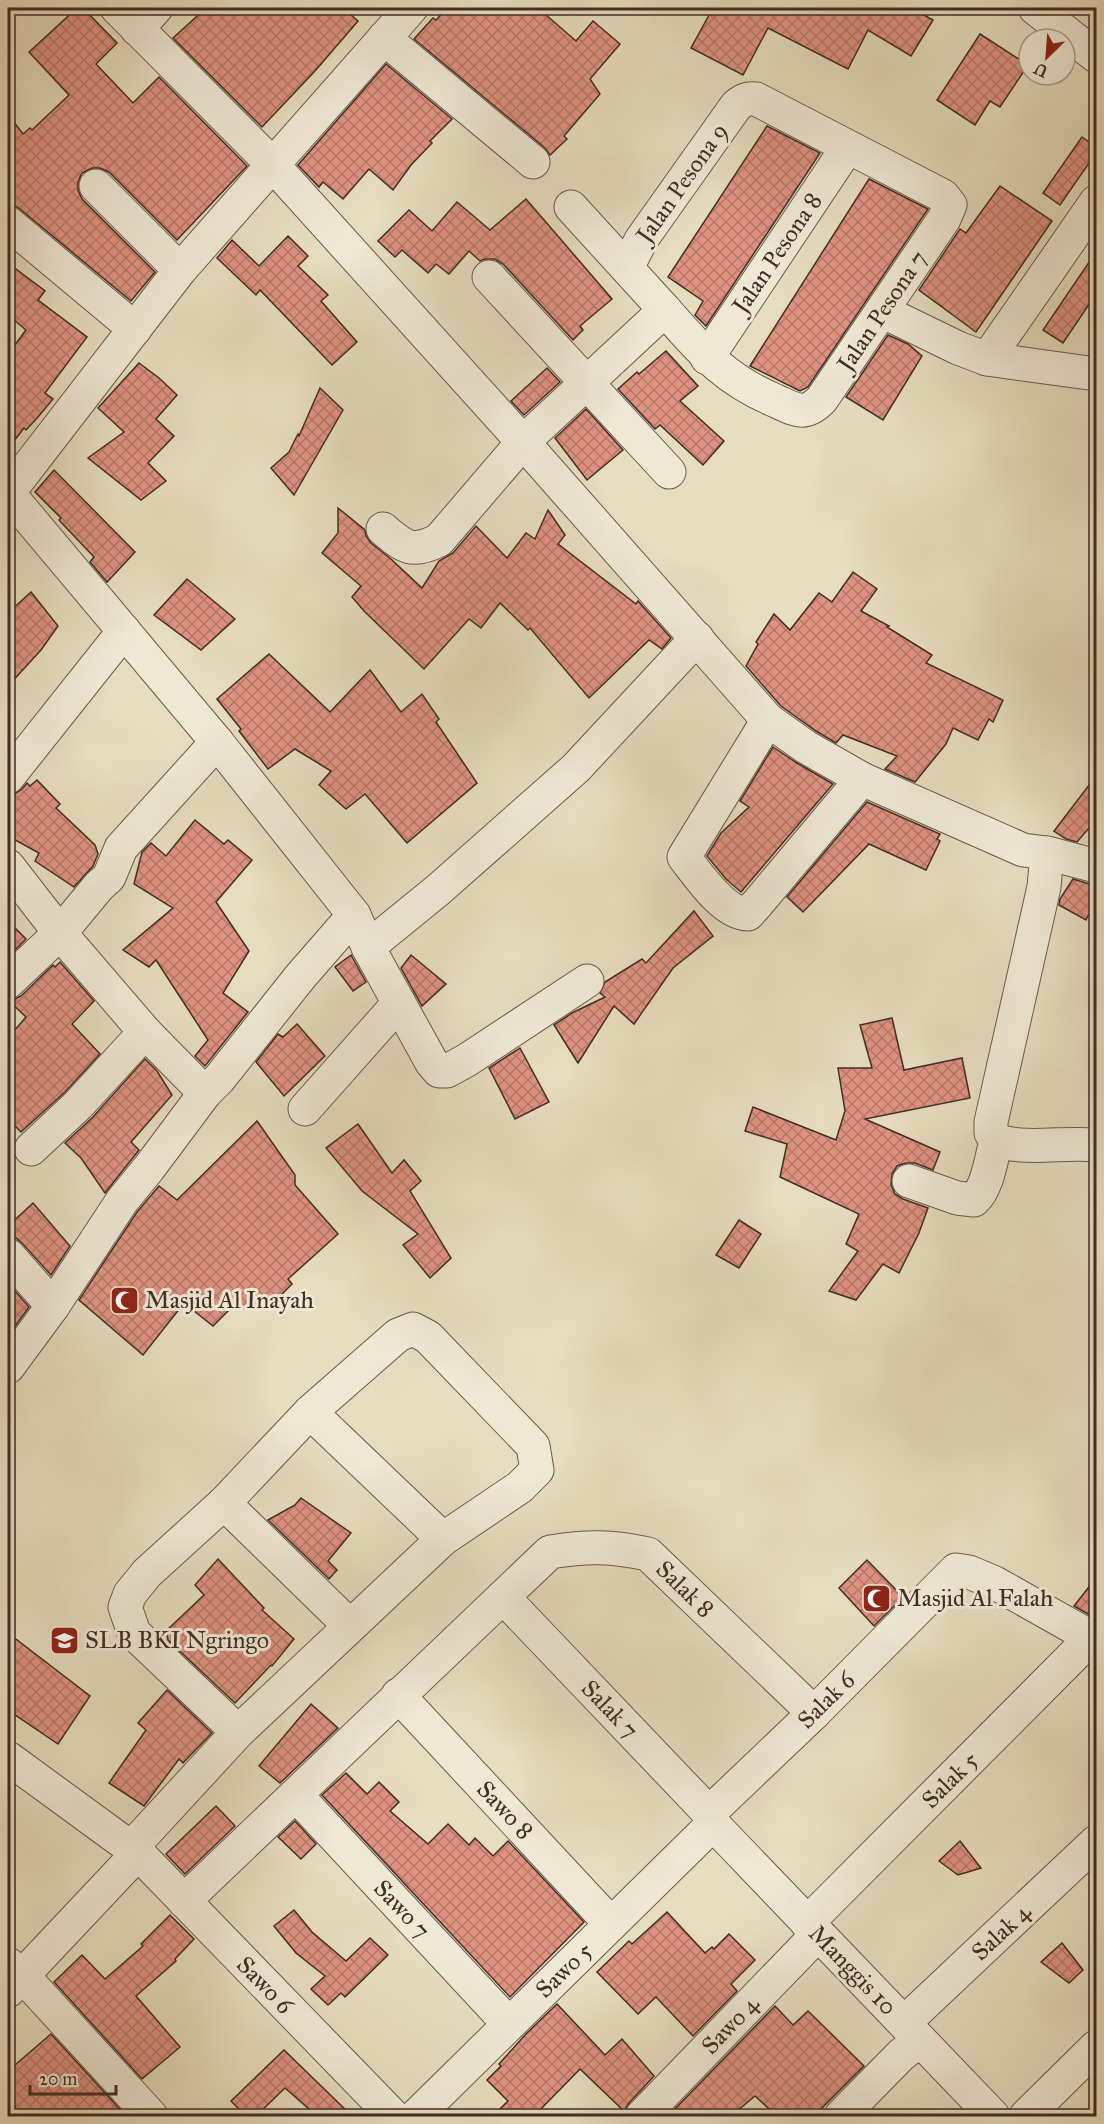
<svg xmlns="http://www.w3.org/2000/svg" width="1104" height="2124" font-family="'IM FELL Great Primer',serif">
<style>
.building{fill:url(#building-cross-hatch);stroke:#412d23;stroke-width:1.5}
.lines{fill:none;stroke-linecap:round;stroke-linejoin:round}
.minor-casing{stroke:#6a594a;stroke-width:35}
.tertiary-casing{stroke:#6a594a;stroke-width:35}
.minor{stroke:#efe8d5;stroke-width:33}
.tertiary{stroke:#efe8d5;stroke-width:33}
.labels{text-anchor:middle;dominant-baseline:central;stroke-width:6;stroke-linejoin:round;paint-order:stroke}
.street-label{font-size:24px;fill:#412d23;stroke:#efe8d5}
.poi-label{font-size:24px;fill:#412d23;stroke:#efe8d5;text-anchor:start}
</style>
<defs>
<pattern id="building-cross-hatch" width="8" height="8" patternUnits="userSpaceOnUse" patternTransform="scale(1.5)"><rect width="8" height="8" fill="#df9281"/><path d="M0 0l8 8M0 8l8-8" fill="none" stroke="#b67869"/></pattern>
</defs>
<rect width="100%" height="100%" fill="#e6dcbe"/>
<filter id="stains"><feTurbulence type="fractalNoise" baseFrequency=".00333" numOctaves="4"/><feColorMatrix values="0 0 0 0 .2 0 0 0 0 .09 0 0 0 0 .02 0 0 0 .5 -.17"/></filter>
<radialGradient id="worn" r=".72"><stop offset=".6" stop-color="#630" stop-opacity="0"/><stop offset="1" stop-color="#630" stop-opacity=".3"/></radialGradient>
<!-- building -->
<g class="building">
<path d="M77,8H83L117,43L96,64L133,103L159,77L247,166L177,240L109,172L100,168H92L82,173L78,182V190L82,199L155,272L131,301L20,209L8,201V114L23,134L30,128L32,130L69,95L29,52Z"/>
<path d="M206,8H343L358,21L315,71L262,127L173,38Z"/>
<path d="M447,8H538L576,41L593,21L620,44L590,79L600,94L564,136L567,139L550,155L545,148L414,39L433,18L436,20Z"/>
<path d="M713,8H911L933,20L911,56L868,30L848,69L768,28L743,75L691,48Z"/>
<path d="M980,34L1028,65L1000,107L990,101L975,125L937,100Z"/>
<path d="M386,64L452,119L430,141L432,143L411,165L393,190L369,169L343,199L323,182L319,187L298,165Z"/>
<path d="M767,126L820,153L706,326L695,315L703,301L668,277Z"/>
<path d="M1082,137L1096,147V153L1060,205L1043,193Z"/>
<path d="M869,179L928,209L808,387L800,391L750,366Z"/>
<path d="M1000,186L1052,221L976,332L919,290L960,229L966,233Z"/>
<path d="M526,199L612,299L580,326L583,330L573,340L503,264L495,259H485L480,261L469,251L449,274L436,264L428,273L402,250L395,257L378,241L409,210L432,231L457,202L490,230Z"/>
<path d="M288,236L308,256L298,266L328,295L321,301L357,342L332,365L260,290L256,295L217,258L232,240L259,266Z"/>
<path d="M1096,252V294L1063,343L1043,330Z"/>
<path d="M8,263L45,291L38,300L87,337L45,393L53,399L38,417L26,430L24,428L8,449V354L26,330L8,315Z"/>
<path d="M888,335L908,344L922,356L883,420L846,397Z"/>
<path d="M666,351L698,386L680,401L724,441L703,465L660,425L655,429L618,389L637,372L639,374Z"/>
<path d="M139,363L159,378L177,395L156,419L174,436L148,463L166,481L141,500L88,458L124,432L98,408Z"/>
<path d="M547,368L560,382L524,415L511,401Z"/>
<path d="M320,388L343,410L294,495L271,468L289,452L298,434L299,436Z"/>
<path d="M586,409L623,450L587,480L555,438Z"/>
<path d="M54,470L135,552L107,582L90,562L94,557L59,520L61,518L35,492Z"/>
<path d="M338,508L365,530L366,536L371,543L391,559L422,588L439,561L453,553L476,526L507,558L526,533L535,539L548,510L565,535L558,544L636,604L638,601L671,638L662,649L649,640L589,698L530,628L528,630L500,603L481,628L469,619L424,669L365,612L352,597L361,586L322,553L338,533Z"/>
<path d="M853,572L877,589L861,611L889,626L887,627L932,655L926,663L1003,700L993,722L989,719L978,740L953,728L946,744L915,782L885,769L897,756L843,735L836,743L816,731L781,706L746,666L758,644L756,642L774,614L790,630L819,593L832,602Z"/>
<path d="M187,579L235,619L201,650L154,615Z"/>
<path d="M31,592L58,626L41,650L8,686V613Z"/>
<path d="M269,654L330,712L370,670L401,712L422,694L439,719L436,722L477,783L407,843L365,794L346,809L319,785L331,771L295,749L268,769L239,731L241,729L217,699Z"/>
<path d="M773,747L797,763L833,784L741,892L726,879L707,856L721,833L749,807L740,801Z"/>
<path d="M1096,776V820L1077,842L1066,839L1054,831Z"/>
<path d="M37,780L60,804L56,808L95,845L98,854L93,866L74,887L35,861L39,853L8,836V805L13,795L22,789L27,783L30,786Z"/>
<path d="M867,802L940,834L937,839L940,841L926,870L869,844L803,912L787,897Z"/>
<path d="M195,820L224,844L228,840L252,860L216,902L249,951L223,993L248,1012L205,1066L195,1056L208,1040L156,960L149,967L123,950L173,908L134,884L142,852L151,843L166,856Z"/>
<path d="M1073,879L1096,886V899L1086,920L1059,905L1060,899Z"/>
<path d="M694,911L713,936L673,968L634,1024L614,1006L578,1063L554,1025L572,1013L605,997L600,993L605,982L642,959L646,963Z"/>
<path d="M8,921L26,939L8,957Z"/>
<path d="M351,955L366,982L353,991L335,967Z"/>
<path d="M411,955L446,984L422,1006L401,968Z"/>
<path d="M60,962L94,1001L72,1024L100,1054L65,1092L21,1132L8,1119V1038L26,1017L8,1000H13L21,996L53,965L55,967Z"/>
<path d="M892,1018L904,1070L962,1058L970,1098L865,1119L940,1152L933,1170L915,1163H906L897,1166L892,1174L891,1185L895,1194L903,1199L928,1208L919,1233L899,1273L883,1264L856,1300L829,1291L858,1251L846,1244L859,1214L780,1177L787,1144L745,1131L753,1107L836,1140L845,1111L838,1068H872L860,1025Z"/>
<path d="M297,1024L325,1056L284,1096L256,1062L278,1034L283,1037Z"/>
<path d="M520,1048L549,1102L515,1119L489,1068Z"/>
<path d="M145,1059L157,1071L172,1095L131,1142L139,1150L105,1193L81,1158L65,1143L92,1118Z"/>
<path d="M257,1121L295,1175V1185L338,1234L288,1279L292,1284L271,1305L245,1309L237,1302L213,1326L184,1303L143,1355L79,1300L137,1212L159,1186L177,1200Z"/>
<path d="M358,1124L392,1173L404,1160L421,1181L410,1191L451,1258L430,1278L403,1245L418,1234L362,1191L326,1148Z"/>
<path d="M33,1203L70,1246L51,1275L22,1243L15,1237H8V1226Z"/>
<path d="M739,1220L761,1234L739,1268L716,1255Z"/>
<path d="M8,1283L29,1307L8,1336Z"/>
<path d="M301,1498L351,1533L328,1561L337,1570L329,1579L268,1520L295,1505Z"/>
<path d="M218,1559L264,1608L262,1610L294,1639L272,1666L271,1665L235,1703L168,1640L166,1631L204,1595L195,1585Z"/>
<path d="M867,1560L903,1597L874,1626L839,1588Z"/>
<path d="M1096,1578V1618H1095L1074,1606Z"/>
<path d="M8,1633L90,1696L58,1744L8,1710Z"/>
<path d="M167,1690L212,1733L183,1763L179,1759L144,1806L109,1783L146,1730L138,1723Z"/>
<path d="M311,1704L338,1728L280,1783L259,1766Z"/>
<path d="M346,1773L367,1794L379,1782L399,1802L390,1811L428,1844L448,1824L469,1845L475,1838L493,1856L508,1841L584,1922L510,1997L322,1795Z"/>
<path d="M216,1806L235,1826L185,1874L166,1854Z"/>
<path d="M295,1821L316,1844L301,1859L278,1837Z"/>
<path d="M960,1841L981,1868L958,1875L939,1861Z"/>
<path d="M294,1910L312,1932L346,1961L370,1938L388,1955L345,1997L341,1993L328,2005L311,1989L325,1976L296,1953L274,1926Z"/>
<path d="M667,1912L705,1953L712,1947L714,1949L729,1934L755,1960L731,1984L737,1991L693,2036L656,1997L638,2014L597,1972L629,1941L632,1944Z"/>
<path d="M170,1915L194,1939L175,1959L176,1961L136,1996L180,2047L142,2079L54,1982L82,1955L105,1979L143,1946L141,1944Z"/>
<path d="M1062,1943L1083,1970L1069,1983L1041,1962Z"/>
<path d="M557,2004L605,2055L622,2039L654,2076L629,2103L624,2111L580,2069L534,2116H493L508,2101L487,2080L501,2066L499,2064L526,2034Z"/>
<path d="M775,2006L793,2025L808,2011L864,2066L814,2116H777L755,2096L731,2116H668Z"/>
<path d="M51,2034L126,2116H8V2071Z"/>
<path d="M284,2050L352,2116H317L285,2088L256,2116H246L231,2101Z"/>
</g>
<g class="lines">
<defs>
<g id="minor">
<path d="M117,8L272,164L523,442L768,720L806,747L862,779L1023,850L1047,853L1044,887L991,1122V1133L996,1141C1029,1150 1063,1142 1096,1145"/>
<path d="M1035,8L1096,56"/>
<path d="M137,29L156,8"/>
<path d="M384,38L533,162"/>
<path d="M96,186L180,270"/>
<path d="M571,207L665,310"/>
<path d="M8,223L135,329"/>
<path d="M489,277L669,472"/>
<path d="M882,311L958,348L987,359L1096,374"/>
<path d="M707,358L847,148"/>
<path d="M987,359L1096,202"/>
<path d="M8,493L217,742L354,915L368,947L432,1063L439,1071H447L467,1060L587,981"/>
<path d="M383,529C404,547 412,554 439,540L523,442L665,310C702,352 724,379 776,401C796,410 805,417 822,399L944,219L950,205L943,196L756,99C747,98 743,100 736,106L641,240L627,268"/>
<path d="M768,720L684,857C698,875 724,914 748,914L757,904L862,779"/>
<path d="M8,777L124,631"/>
<path d="M1047,853L1096,866"/>
<path d="M8,866L60,933L145,1032L205,1093"/>
<path d="M368,947L438,890L576,768L697,638"/>
<path d="M8,982L60,933L99,886L109,877L121,848L217,742"/>
<path d="M305,1109L399,1003"/>
<path d="M31,1149L78,1105L145,1032"/>
<path d="M909,1181L957,1198L974,1200C988,1187 991,1159 996,1141"/>
<path d="M8,1255L53,1306"/>
<path d="M8,1367L53,1306L122,1201L149,1168L205,1093L219,1079L300,977L354,915"/>
<path d="M310,1412L443,1539"/>
<path d="M224,1503L350,1626"/>
<path d="M503,1597L709,1813L713,1824L993,2116"/>
<path d="M398,1695L611,1924"/>
<path d="M8,1758L138,1853L393,2116"/>
<path d="M296,1795L508,2023"/>
<path d="M709,1813L814,1713L956,1570L969,1572L995,1583L1096,1640"/>
<path d="M131,1848L238,1732L443,1539L520,1487L537,1470L533,1446L428,1337L413,1329L398,1335L310,1412L224,1503L147,1573L130,1594L125,1607L134,1633L238,1732"/>
<path d="M184,1901L550,1552C588,1546 611,1546 648,1554L814,1713"/>
<path d="M807,1923L1093,1636"/>
<path d="M8,1964L22,1975L151,2116"/>
<path d="M8,1991L138,1853"/>
<path d="M905,2022L1096,1842"/>
<path d="M416,2116L713,1824"/>
<path d="M642,2116L818,1934"/>
<path d="M841,2116L901,2055L920,2040"/>
<path d="M1026,2116L1096,2047"/>
</g>
<path id="tertiary" d="M8,493L180,270L411,8"/>
</defs>
<!-- minor casing -->
<use href="#minor" class="minor-casing"/>
<!-- tertiary casing -->
<use href="#tertiary" class="tertiary-casing"/>
<!-- minor -->
<use href="#minor" class="minor"/>
<!-- tertiary -->
<use href="#tertiary" class="tertiary"/>
</g>
<!-- icons -->
<defs>
<symbol id="mosque-square" viewBox="-11 -11 22 22"><rect x="-9" y="-9" width="18" height="18" rx="4" fill="#8f2418" stroke="#efe8d5"/><path d="M3.5-4.9A6 6 0 1 0 3.5 4.9A5 5 0 1 1 3.5-4.9Z" fill="#fff"/></symbol>
<symbol id="school-square" viewBox="-11 -11 22 22"><rect x="-9" y="-9" width="18" height="18" rx="4" fill="#8f2418" stroke="#efe8d5"/><path d="M0-5L7-2L0 1L-7-2ZM-4 1L0 2.5L4 1V4Q0 6-4 4Z" fill="#fff"/></symbol>
</defs>
<g fill-rule="evenodd">
<use href="#mosque-square" x="108" y="1284" width="33" height="33"/>
<use href="#mosque-square" x="860" y="1582" width="33" height="33"/>
<use href="#school-square" x="48" y="1624" width="33" height="33"/>
</g>
<g class="labels">
<!-- street labels -->
<g class="street-label">
<text transform="translate(682 183) rotate(-55)">Jalan Pesona 9</text>
<text transform="translate(777 253) rotate(-56)">Jalan Pesona 8</text>
<text transform="translate(882 311) rotate(-56)">Jalan Pesona 7</text>
<text transform="translate(685 1589) rotate(44)">Salak 8</text>
<text transform="translate(826 1700) rotate(-45)">Salak 6</text>
<text transform="translate(610 1709) rotate(46)">Salak 7</text>
<text transform="translate(950 1780) rotate(-45)">Salak 5</text>
<text transform="translate(505 1810) rotate(47)">Sawo 8</text>
<text transform="translate(402 1909) rotate(47)">Sawo 7</text>
<text transform="translate(1001 1932) rotate(-43)">Salak 4</text>
<text transform="translate(564 1970) rotate(-44)">Sawo 5</text>
<text transform="translate(853 1970) rotate(46)">Manggis 10</text>
<text transform="translate(265 1985) rotate(46)">Sawo 6</text>
<text transform="translate(730 2025) rotate(-46)">Sawo 4</text>
</g>
<!-- poi labels -->
<g class="poi-label">
<text x="145" y="1300">Masjid Al Inayah</text>
<text x="897" y="1598">Masjid Al Falah</text>
<text x="85" y="1640">SLB BKI Ngringo</text>
</g>
</g>
<!-- margin -->
<rect width="1104" height="2124" fill="none" stroke="#e6dcbe" stroke-width="30"/>
<rect x="9" y="9" width="1086" height="2106" fill="none" stroke="#412d23" stroke-width="3"/>
<rect x="15" y="15" width="1074" height="2094" fill="none" stroke="#412d23" stroke-width="1.5"/>
<!-- north arrow -->
<g transform="translate(1047 57) rotate(205)"><circle r="28" fill="#efe8d5" stroke="#a99d8e" stroke-width="1.5"/>
<path d="M0-4.5L10 22L0 15L-10 22Z" fill="#8f2418"/>
<text y="-9" font-size="16" font-weight="bold" text-anchor="middle" fill="#412d23">U</text>
</g>
<!-- scale -->
<path d="M30 2085v9h86v-9" fill="none" stroke="#412d23" stroke-width="3"/>
<text x="39" y="2085" font-size="18" fill="#412d23" stroke="#efe8d5" stroke-width="4.5" paint-order="stroke">20 m</text>
<rect width="100%" height="100%" filter="url(#stains)"/>
<rect width="100%" height="100%" fill="url(#worn)"/>
</svg>
